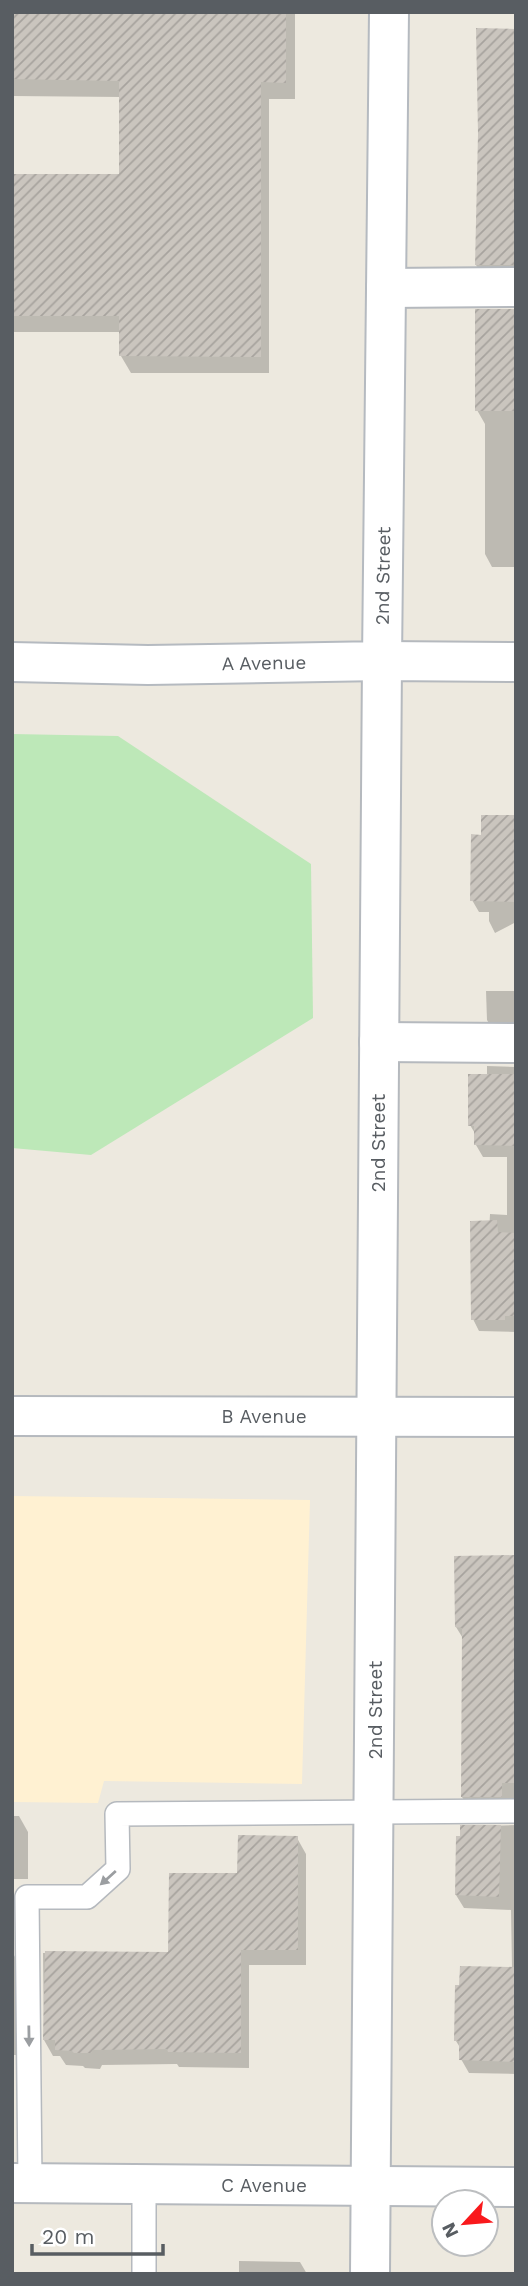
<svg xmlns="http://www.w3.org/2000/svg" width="528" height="2286" font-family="'Work Sans',sans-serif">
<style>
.commercial{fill:#fff1d2}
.garden{fill:#bde8b8}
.shadow{fill:#0003}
.building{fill:url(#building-hatch)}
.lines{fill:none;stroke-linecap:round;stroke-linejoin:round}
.service-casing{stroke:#b5b9be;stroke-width:26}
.minor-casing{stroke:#b5b9be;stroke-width:42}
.secondary-casing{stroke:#b5bac0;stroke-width:42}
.service{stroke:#fff;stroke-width:23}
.minor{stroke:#fff;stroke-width:38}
.secondary{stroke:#fff;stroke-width:38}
.oneway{fill:#9b9ea1}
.labels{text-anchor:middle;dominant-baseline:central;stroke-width:5;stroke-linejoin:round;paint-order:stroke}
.street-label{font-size:19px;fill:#585d62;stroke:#fff}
</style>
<defs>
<pattern id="building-hatch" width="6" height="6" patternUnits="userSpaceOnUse" patternTransform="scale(1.75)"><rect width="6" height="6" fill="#cac5be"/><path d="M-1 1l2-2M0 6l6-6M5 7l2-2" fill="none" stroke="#a7a39e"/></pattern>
</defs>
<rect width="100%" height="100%" fill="#ede9df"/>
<!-- commercial -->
<path class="commercial" d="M12,1496L310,1500L302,1784L104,1781L98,1803L12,1802Z"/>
<!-- garden -->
<path class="garden" d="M12,734L118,736L311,864L313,1018L91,1155L12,1148Z"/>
<!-- shadow -->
<g class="shadow">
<path d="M12,12H295V99H269V373H131L121,356V332H12V176H121V97L12,96Z"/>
<path d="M516,30V276H483L476,265Z"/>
<path d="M516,311V567H492L485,554V424L477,410Z"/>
<path d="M516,817V922L495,933L489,921V912H479L472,900L483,837Z"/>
<path d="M486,991H516V1032H494L487,1020Z"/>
<path d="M487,1066L516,1067V1332L479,1331L473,1319L489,1233L490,1214L507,1215V1157H483L476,1145V1135L470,1125L487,1076Z"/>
<path d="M516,1557V1810H470L462,1797L464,1640L456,1627Z"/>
<path d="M12,1816H19L28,1832V1879H12Z"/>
<path d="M516,1825V2074L469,2073L461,2059V2049L456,2041L512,1968L511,1910L464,1908L456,1895L462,1827Z"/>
<path d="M297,1838L306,1854V1965H249V2068L179,2067L177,2064L102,2065L100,2069L85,2068L83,2066L66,2065L60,2056H53L44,2040L43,1953L170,1954L239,1875Z"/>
<path d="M12,1952L22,1968L23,2055H12Z"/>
<path d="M239,2261L300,2262L307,2274H239Z"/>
</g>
<!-- building -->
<g class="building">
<path d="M12,12H286V83L261,82V357L119,356V316H12V174H119V81L12,79Z"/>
<path d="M476,28L516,29V265H475L478,134Z"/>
<rect x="475" y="309" width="41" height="102"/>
<path d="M481,815H516V902L470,901L471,834L481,835Z"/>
<path d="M468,1074H516V1146L474,1145V1126H468Z"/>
<path d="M497,1220L498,1232L516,1233V1316H505V1320H471L470,1221Z"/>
<path d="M516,1555V1783H502V1797H461L462,1628L455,1627L454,1556Z"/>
<path d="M460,1825H501L499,1897L455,1895L456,1836H460Z"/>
<path d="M238,1835L298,1836V1950H241V2053L168,2052L167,2049L93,2050L91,2053H74L72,2051L55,2050V2040H43L45,1951L168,1952L169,1873H237Z"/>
<path d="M460,1966L516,1967V2062L459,2060V2041H454L455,1985H459Z"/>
</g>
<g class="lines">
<defs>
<g id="service">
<path d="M30,2183L27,1897H87L118,1869L117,1814L516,1811"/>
<path d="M144,2184V2274"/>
</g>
<g id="minor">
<path d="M386,288L516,287"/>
<path d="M379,1042L516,1043"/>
<path d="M12,1416L516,1417"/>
<path d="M12,2183L516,2187"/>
<path d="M370,2274L382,661L516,662"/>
</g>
<path id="secondary" d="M12,662L148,665L382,661L389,12"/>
</defs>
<!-- service casing -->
<use href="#service" class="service-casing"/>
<!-- minor casing -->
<use href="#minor" class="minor-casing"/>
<!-- secondary casing -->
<use href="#secondary" class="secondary-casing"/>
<!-- service -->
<use href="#service" class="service"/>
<!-- minor -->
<use href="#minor" class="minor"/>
<!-- secondary -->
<use href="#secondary" class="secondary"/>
</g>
<!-- one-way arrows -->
<defs><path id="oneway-solid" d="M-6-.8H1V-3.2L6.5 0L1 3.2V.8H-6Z" transform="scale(1.75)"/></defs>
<g class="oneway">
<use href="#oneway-solid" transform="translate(108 1878) rotate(138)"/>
<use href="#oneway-solid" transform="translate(29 2036) rotate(89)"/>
</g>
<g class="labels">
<!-- street labels -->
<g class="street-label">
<text transform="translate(383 576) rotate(-89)">2nd Street</text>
<text transform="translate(264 663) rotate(-1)">A Avenue</text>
<text transform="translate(378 1143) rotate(-90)">2nd Street</text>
<text x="264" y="1416">B Avenue</text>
<text transform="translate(375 1710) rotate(-90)">2nd Street</text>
<text x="264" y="2185">C Avenue</text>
</g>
</g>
<!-- border -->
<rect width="528" height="2286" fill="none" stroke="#585d62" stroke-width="28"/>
<!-- north arrow -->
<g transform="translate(465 2223) rotate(244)"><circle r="33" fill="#ffffff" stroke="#bcbec0" stroke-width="2"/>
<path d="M0-5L12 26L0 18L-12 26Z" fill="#f9191c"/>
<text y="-10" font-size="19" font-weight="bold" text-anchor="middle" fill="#585d62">N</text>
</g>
<!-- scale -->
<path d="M32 2244v10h131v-10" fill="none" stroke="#585d62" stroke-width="3.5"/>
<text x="42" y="2244" font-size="21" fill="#585d62" stroke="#ffffff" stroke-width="5" paint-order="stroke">20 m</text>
</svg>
